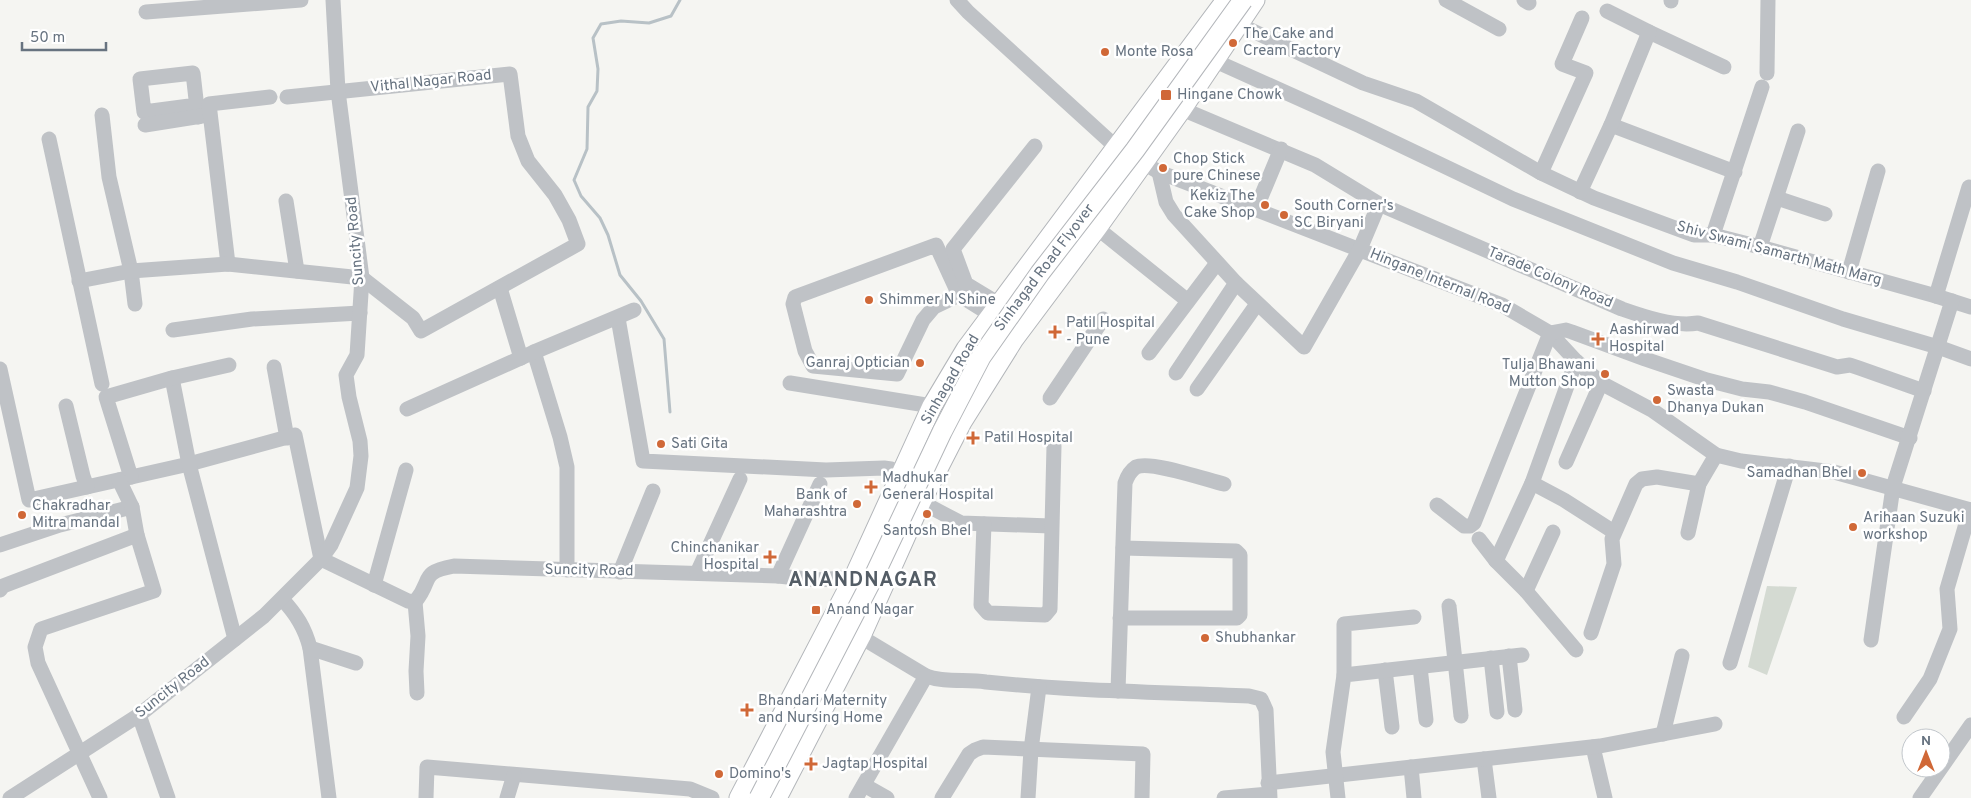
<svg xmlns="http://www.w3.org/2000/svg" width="1971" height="798" font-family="Overpass,sans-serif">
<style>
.green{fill:#d4dad2}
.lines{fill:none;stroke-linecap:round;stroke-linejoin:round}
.stream{stroke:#b8c1c6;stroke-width:3}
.major-casing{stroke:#b3b6ba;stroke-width:21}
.minor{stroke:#bfc2c6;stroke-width:15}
.major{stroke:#fff;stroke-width:19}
.major-bridge-casing{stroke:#b3b6ba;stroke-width:21;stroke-linecap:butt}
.major-bridge{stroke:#fff;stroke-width:19}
.poi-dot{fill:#d06837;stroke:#fff;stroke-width:2}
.labels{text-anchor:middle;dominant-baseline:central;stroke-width:5;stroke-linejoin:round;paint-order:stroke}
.poi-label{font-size:15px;fill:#677380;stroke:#fff;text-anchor:start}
.street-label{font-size:15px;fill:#677380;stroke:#fff}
.district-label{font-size:20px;font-weight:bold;letter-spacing:1px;fill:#545d66;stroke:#fff}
</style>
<rect width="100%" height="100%" fill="#f5f5f2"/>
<!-- green -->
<path class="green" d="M1767,586L1797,587L1767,675L1748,667Z"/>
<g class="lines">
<!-- stream -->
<path class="stream" d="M670,412L664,339L641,301L620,275L608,235L600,218L581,196L574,180L587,149L588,107L597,91L598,69L593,38L601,24L621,21L649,23L671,16L680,0"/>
<defs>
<g id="major">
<path d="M739,798L854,577L932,406L966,349L1226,0"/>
<path d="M777,798L861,636L921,502L962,422L1014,339L1097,228L1182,109L1255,0"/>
</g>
</defs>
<!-- major casing -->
<use href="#major" class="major-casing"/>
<!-- minor -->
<g class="minor">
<path d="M957,0L968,12L1116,147L1159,172L1502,305L1550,333L1576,361L1601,383L1652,410L1716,455L1741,461L1834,472L1971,510"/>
<path d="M1446,0L1499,29"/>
<path d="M1524,0L1529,3"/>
<path d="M1671,1V0"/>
<path d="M1607,11L1649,32L1724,67"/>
<path d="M146,12L301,0"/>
<path d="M1238,24L1363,83L1416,101L1541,173L1594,198L1694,235H1713L1760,247L1936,296L1971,307"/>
<path d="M1213,60L1360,126L1513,199L1673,263L1737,282L1843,319L1938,347L1971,359"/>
<path d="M1767,73L1768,0"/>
<path d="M287,97L510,74L518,136L528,161L555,195L569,220L578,244L421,331L413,318L362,278"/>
<path d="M197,105L144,112L140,79L193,73L198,117"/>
<path d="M1182,109L1315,165L1379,204"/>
<path d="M102,115L109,177L131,271L135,304"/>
<path d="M145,125L208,115"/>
<path d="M1611,125L1735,172"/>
<path d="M49,139L102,384"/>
<path d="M1159,172L1166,202L1174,215L1236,283L1304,347L1360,249L1379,204L1622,309C1645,317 1674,327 1698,323L1837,367L1850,365L1859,368L1924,391"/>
<path d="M1541,173L1586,73L1562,64L1582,18"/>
<path d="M1580,192L1611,125L1649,32"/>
<path d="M1777,198L1825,214"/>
<path d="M286,201L297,271"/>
<path d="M1256,209L1281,149"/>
<path d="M1097,228L1188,301"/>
<path d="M1713,235L1762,87"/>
<path d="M1760,247L1798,131"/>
<path d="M228,264L209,104L270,97"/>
<path d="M1849,272L1878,171"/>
<path d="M79,281L131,271L228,264L362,278"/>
<path d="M500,288L521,358"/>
<path d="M959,295L934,307L923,320L897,374L813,366L805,351L793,304L795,297L936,245L959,295L991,315"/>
<path d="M1936,296L1969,187"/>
<path d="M999,304L966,284L953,249L1035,146"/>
<path d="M618,318L643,461L826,470L884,468L891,469L901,474"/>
<path d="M173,330L252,319L360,313"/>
<path d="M534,352L560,437L567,467V570"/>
<path d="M1149,353L1217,263"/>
<path d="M274,367L287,438"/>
<path d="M0,369L29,500L189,464L295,435L321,559"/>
<path d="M1176,373L1236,283"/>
<path d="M172,378L189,464L235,639"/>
<path d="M790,383L932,406"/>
<path d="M1197,389L1257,304"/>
<path d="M1050,398L1103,319"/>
<path d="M66,406L83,476L87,487"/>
<path d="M407,409L534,352L634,310"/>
<path d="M1566,462L1601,383"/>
<path d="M131,477L106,397L172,378L229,365"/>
<path d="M1532,483L1564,500L1614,532"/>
<path d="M921,502L961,523L1051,526"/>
<path d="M1437,505L1464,526H1470L1474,523L1550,333L1566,330L1572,332L1645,359L1707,380L1742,389L1769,392L1805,402L1910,438"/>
<path d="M984,524L981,605L988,613L1045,615L1050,609L1054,446"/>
<path d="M1688,533L1699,484L1716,455"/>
<path d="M1479,539L1496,561"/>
<path d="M0,545L60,525L132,507L119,480"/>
<path d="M321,559L408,601L415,602C434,579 418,573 454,566L778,576L817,580L854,577L863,581"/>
<path d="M620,572L653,491"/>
<path d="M697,573L740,479"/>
<path d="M778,576L820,484"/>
<path d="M374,585L406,470"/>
<path d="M0,590L3,586L137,535"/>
<path d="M1526,591L1553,532"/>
<path d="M282,599C296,614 305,628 310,648L329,798"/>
<path d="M415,602L418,636L416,671L417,693"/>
<path d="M1449,606L1461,716"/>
<path d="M1120,618H1237L1240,615V555L1236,551L1123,548"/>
<path d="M851,631L926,676C945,683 966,679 986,682C1073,691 1161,692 1249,696L1261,699L1266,710L1270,798"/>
<path d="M1591,633L1614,564L1612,539L1636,484L1642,479L1657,477L1699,484"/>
<path d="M1871,640L1893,487L1952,301"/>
<path d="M310,648L356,663"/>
<path d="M1576,650L1526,591L1496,561L1532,483L1576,361"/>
<path d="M1509,656L1515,710"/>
<path d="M1491,658L1497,712"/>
<path d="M1730,663L1789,466"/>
<path d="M1420,667L1426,720"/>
<path d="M1385,670L1392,727"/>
<path d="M1344,675V624L1414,617"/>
<path d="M1118,691L1125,483C1127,477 1130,471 1136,467C1150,460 1207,480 1224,484"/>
<path d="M139,715L168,798"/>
<path d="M1904,717L1930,679L1950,629L1947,589L1970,510"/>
<path d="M1663,734L1682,656"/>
<path d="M1593,747L1605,798"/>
<path d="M1484,759L1489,798"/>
<path d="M1411,767L1414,798"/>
<path d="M1268,783L1600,746L1715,724"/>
<path d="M864,785L887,798"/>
<path d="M10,798L139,715L264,616L321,559L331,545L357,488L361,456L360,441L349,397L346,375L357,355L362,278L338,91L333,0"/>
<path d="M100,798L38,663L35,647L41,629L154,591L137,535L132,507"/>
<path d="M426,798L427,767L690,789L712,798"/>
<path d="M507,798L514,775"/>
<path d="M856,798L926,676"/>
<path d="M942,798L969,754L975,750L983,747L1143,754L1142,798"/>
<path d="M1028,798L1031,750L1039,687"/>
<path d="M1224,798L1269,794"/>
<path d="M1338,798L1333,752L1344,675L1522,655"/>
<path d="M1920,798L1971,725"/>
</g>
<!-- major -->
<use href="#major" class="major"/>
<defs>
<path id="major-bridge" d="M759,798L874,576L942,432L981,357L1040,273L1135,150L1243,0"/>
</defs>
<!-- major-bridge casing -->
<use href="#major-bridge" class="major-bridge-casing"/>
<!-- major-bridge -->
<use href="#major-bridge" class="major-bridge"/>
</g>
<!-- markers -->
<g class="poi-dot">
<circle cx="1233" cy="43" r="5"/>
<circle cx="1105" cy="52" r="5"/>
<rect x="1160" y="89" width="12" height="12" rx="2.5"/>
<circle cx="1163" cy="168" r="5"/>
<circle cx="1265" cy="205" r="5"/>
<circle cx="1284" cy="215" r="5"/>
<circle cx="869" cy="300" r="5"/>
<path d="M1052.5 324.5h5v5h5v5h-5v5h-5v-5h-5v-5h5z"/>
<path d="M1595.5 331.5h5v5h5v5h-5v5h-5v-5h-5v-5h5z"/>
<circle cx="920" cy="363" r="5"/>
<circle cx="1605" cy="374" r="5"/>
<circle cx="1657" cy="400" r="5"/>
<path d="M970.5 430.5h5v5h5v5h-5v5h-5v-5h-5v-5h5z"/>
<circle cx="661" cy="444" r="5"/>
<circle cx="1862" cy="473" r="5"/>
<path d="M868.5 479.5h5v5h5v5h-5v5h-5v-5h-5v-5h5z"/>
<circle cx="857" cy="504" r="5"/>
<circle cx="927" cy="514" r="5"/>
<circle cx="22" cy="515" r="5"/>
<circle cx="1853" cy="527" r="5"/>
<path d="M767.5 549.5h5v5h5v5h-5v5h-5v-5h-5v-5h5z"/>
<rect x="811" y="605" width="10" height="10" rx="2.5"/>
<circle cx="1205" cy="638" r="5"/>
<path d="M744.5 702.5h5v5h5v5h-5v5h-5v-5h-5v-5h5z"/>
<path d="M808.5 756.5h5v5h5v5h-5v5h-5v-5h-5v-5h5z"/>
<circle cx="719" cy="774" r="5"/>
</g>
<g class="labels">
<!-- poi labels -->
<g class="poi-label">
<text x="1243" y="34">The Cake and<tspan x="1243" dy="17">Cream Factory</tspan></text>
<text x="1115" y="52">Monte Rosa</text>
<text x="1177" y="95">Hingane Chowk</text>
<text x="1173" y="159">Chop Stick<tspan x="1173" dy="17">pure Chinese</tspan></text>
<text x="1255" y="196" text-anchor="end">Kekiz The<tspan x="1255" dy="17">Cake Shop</tspan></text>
<text x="1294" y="206">South Corner's<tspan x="1294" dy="17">SC Biryani</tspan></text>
<text x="879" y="300">Shimmer N Shine</text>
<text x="1066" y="323">Patil Hospital<tspan x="1066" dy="17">- Pune</tspan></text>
<text x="1609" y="330">Aashirwad<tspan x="1609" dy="17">Hospital</tspan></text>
<text x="910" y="363" text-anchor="end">Ganraj Optician</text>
<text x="1595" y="365" text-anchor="end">Tulja Bhawani<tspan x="1595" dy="17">Mutton Shop</tspan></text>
<text x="1667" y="391">Swasta<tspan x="1667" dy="17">Dhanya Dukan</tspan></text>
<text x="984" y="438">Patil Hospital</text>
<text x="671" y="444">Sati Gita</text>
<text x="1852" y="473" text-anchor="end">Samadhan Bhel</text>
<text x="882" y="478">Madhukar<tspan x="882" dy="17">General Hospital</tspan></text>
<text x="847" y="495" text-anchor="end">Bank of<tspan x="847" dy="17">Maharashtra</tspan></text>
<text x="32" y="506">Chakradhar<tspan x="32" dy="17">Mitra mandal</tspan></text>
<text x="1863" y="518">Arihaan Suzuki<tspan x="1863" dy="17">workshop</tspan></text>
<text x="927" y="531" text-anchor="middle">Santosh Bhel</text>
<text x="759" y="548" text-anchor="end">Chinchanikar<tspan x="759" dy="17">Hospital</tspan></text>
<text x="826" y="610">Anand Nagar</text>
<text x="1215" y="638">Shubhankar</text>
<text x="758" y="701">Bhandari Maternity<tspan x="758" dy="17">and Nursing Home</tspan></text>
<text x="822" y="764">Jagtap Hospital</text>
<text x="729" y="774">Domino's</text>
</g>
<!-- street labels -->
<g class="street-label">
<text transform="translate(431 82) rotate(-6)">Vithal Nagar Road</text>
<text transform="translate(356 241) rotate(-95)">Suncity Road</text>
<text transform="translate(1779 254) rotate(15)">Shiv Swami Samarth Math Marg</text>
<text transform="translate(1045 268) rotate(-53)">Sinhagad Road Flyover</text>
<text transform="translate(1550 278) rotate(23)">Tarade Colony Road</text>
<text transform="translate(1440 282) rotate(22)">Hingane Internal Road</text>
<text transform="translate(951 380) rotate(-60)">Sinhagad Road</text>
<text transform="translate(589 571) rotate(1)">Suncity Road</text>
<text transform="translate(173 688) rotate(-38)">Suncity Road</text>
</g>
<!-- district labels -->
<g class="district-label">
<text x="863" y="581">ANANDNAGAR</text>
</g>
</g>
<!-- north arrow -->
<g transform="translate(1926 753)"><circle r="24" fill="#ffffff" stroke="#c2c7cc"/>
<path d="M0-4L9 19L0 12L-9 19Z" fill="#d06837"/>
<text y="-8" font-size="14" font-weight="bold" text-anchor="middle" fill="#677380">N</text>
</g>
<!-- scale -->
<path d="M22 42v8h84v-8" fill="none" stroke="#677380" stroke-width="2.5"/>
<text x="30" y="42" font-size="15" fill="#677380" stroke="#ffffff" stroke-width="4" paint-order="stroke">50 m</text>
</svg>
